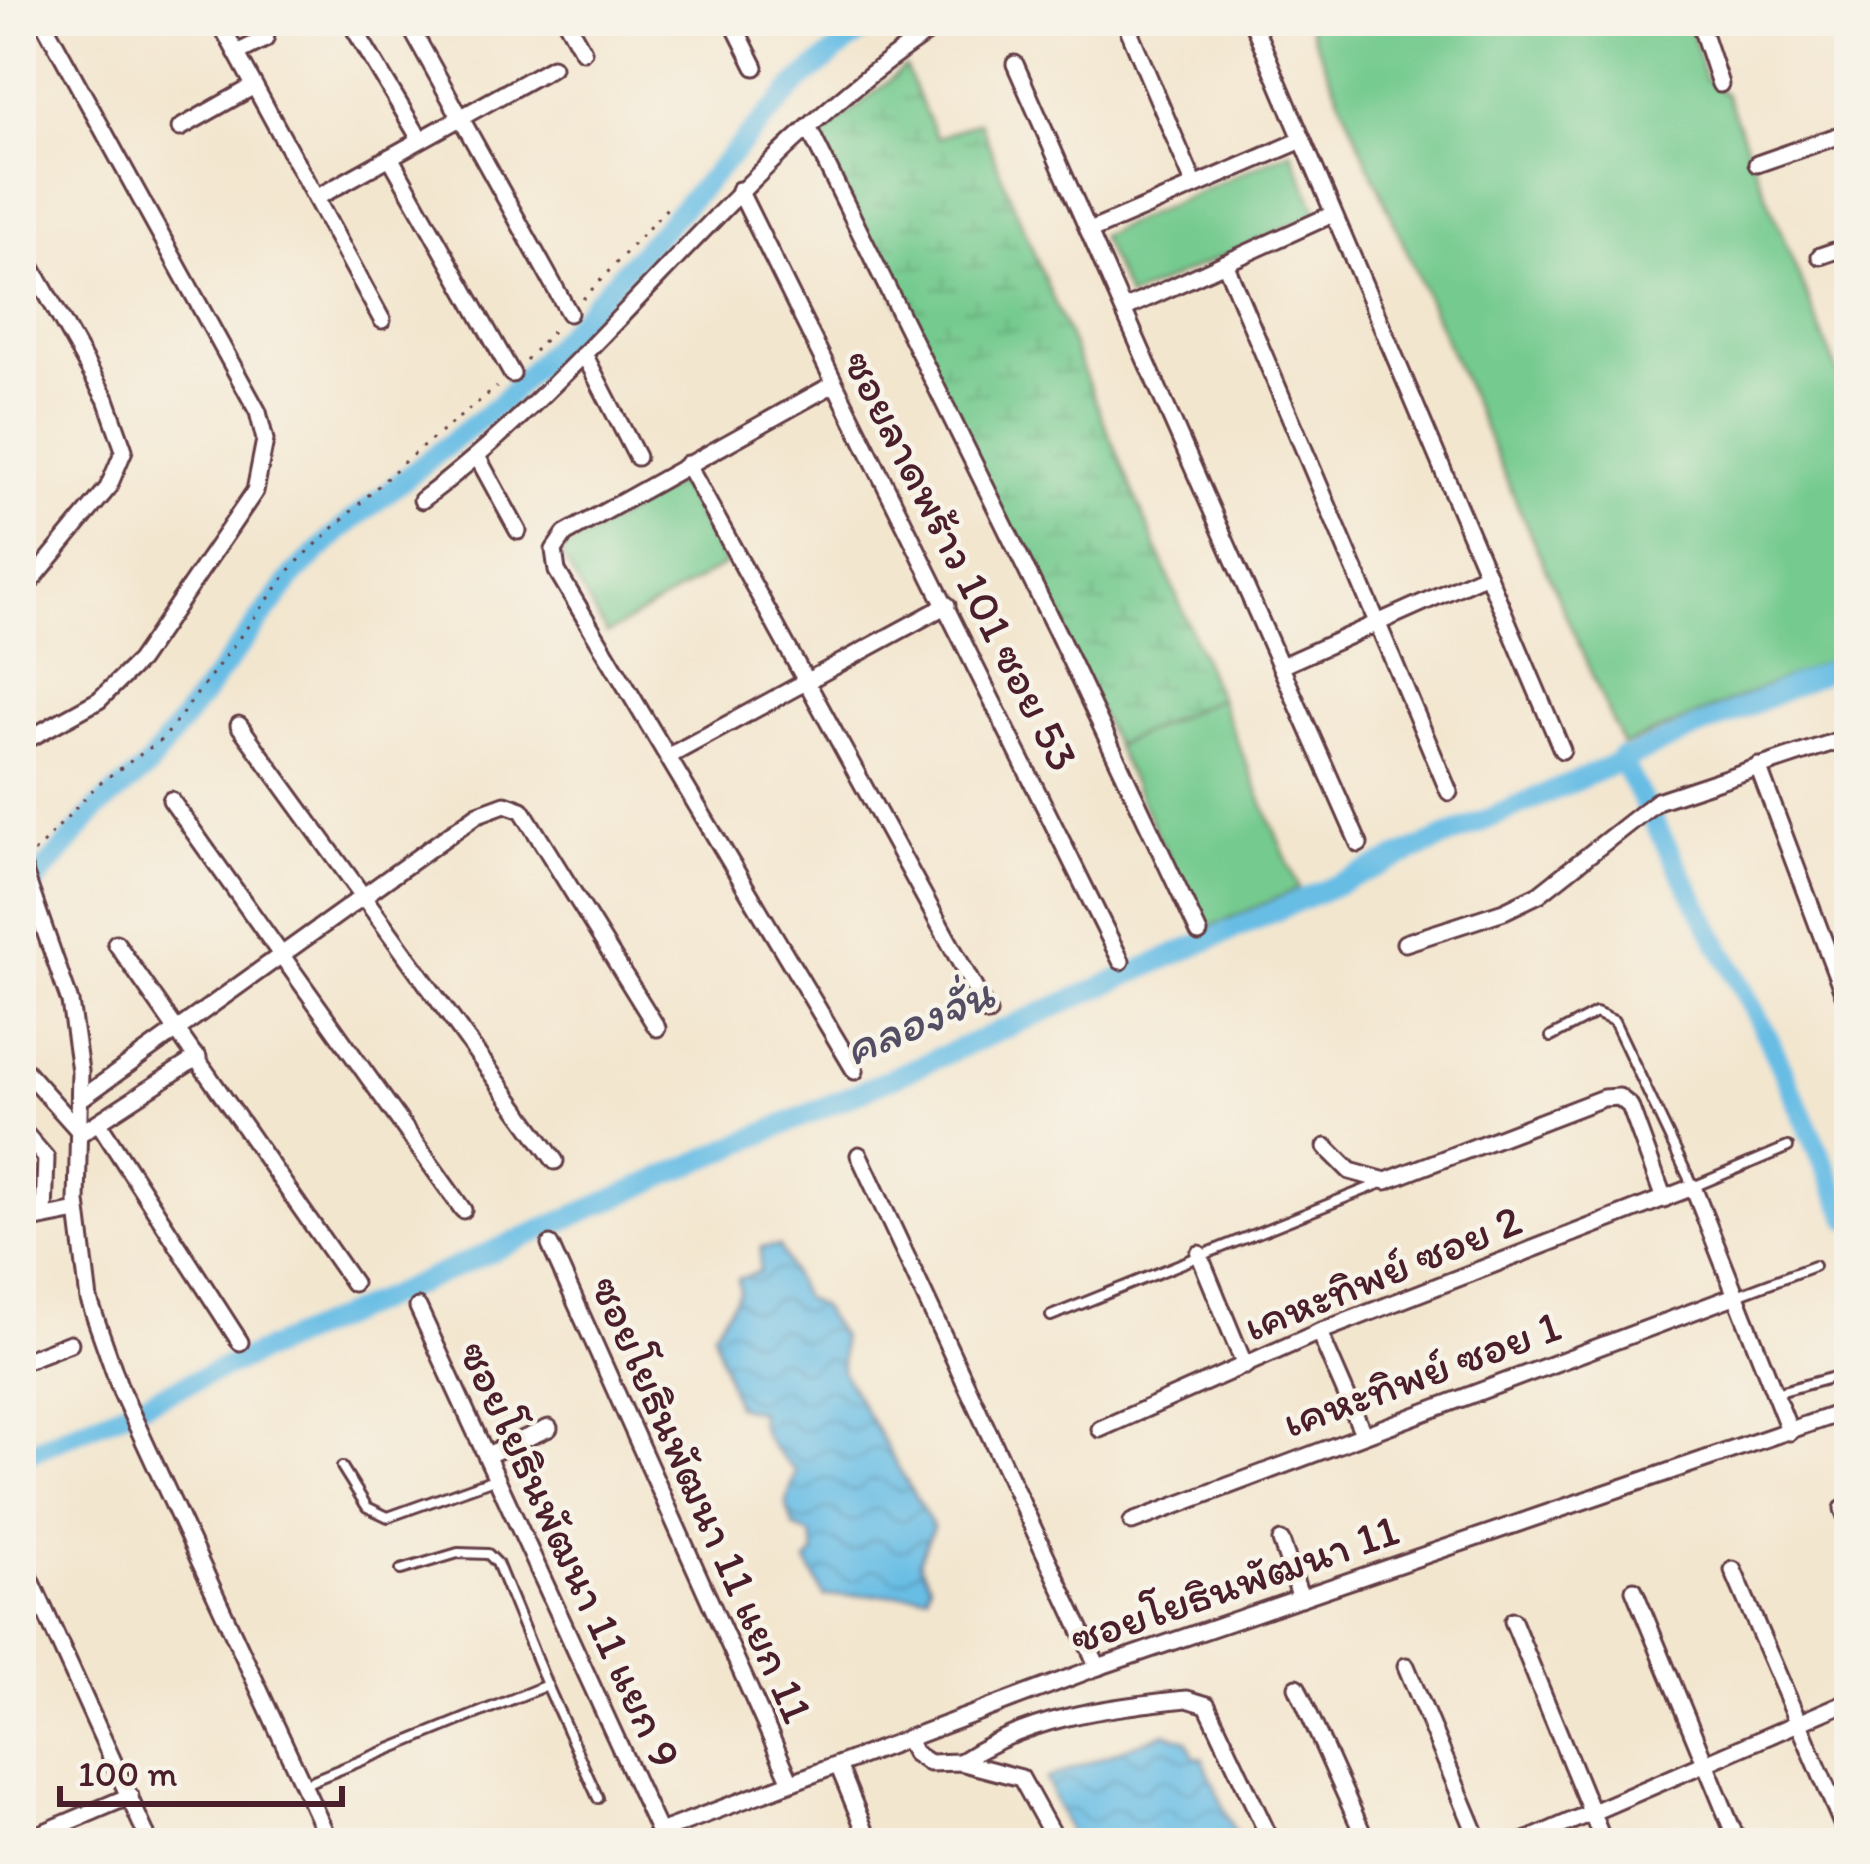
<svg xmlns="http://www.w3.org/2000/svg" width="1870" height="1864" font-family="Itim,'Playpen Sans Thai',sans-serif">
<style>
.green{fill:#74ca8f;stroke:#5f745d;stroke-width:3}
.wetland{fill:url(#wetland-marsh);stroke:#5f745d;stroke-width:3}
.water{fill:url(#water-waves);stroke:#596e88;stroke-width:3}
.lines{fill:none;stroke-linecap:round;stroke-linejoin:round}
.canal{stroke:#68bde5;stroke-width:21}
.lane-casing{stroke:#633d44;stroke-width:14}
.street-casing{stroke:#633d44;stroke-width:21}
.path{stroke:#633d44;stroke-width:3;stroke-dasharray:3 9;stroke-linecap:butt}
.lane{stroke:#fff;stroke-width:8}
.street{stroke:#fff;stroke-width:15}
.labels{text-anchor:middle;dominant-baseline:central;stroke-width:9;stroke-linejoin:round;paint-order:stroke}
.street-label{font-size:45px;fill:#4a1f2b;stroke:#f7f3e8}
.water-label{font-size:48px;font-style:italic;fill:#534e63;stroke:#f7f3e8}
</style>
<defs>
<pattern id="wetland-marsh" width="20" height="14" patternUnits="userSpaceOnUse" patternTransform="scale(3)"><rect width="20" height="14" fill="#74ca8f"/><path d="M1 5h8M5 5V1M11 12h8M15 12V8" fill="none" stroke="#66ad7c"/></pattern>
<pattern id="water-waves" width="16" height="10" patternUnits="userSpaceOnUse" patternTransform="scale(3)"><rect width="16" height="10" fill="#68bde5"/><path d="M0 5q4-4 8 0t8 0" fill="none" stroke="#5899ba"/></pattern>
</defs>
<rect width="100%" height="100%" fill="#f7f3e8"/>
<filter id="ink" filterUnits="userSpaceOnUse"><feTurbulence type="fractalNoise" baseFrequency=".00833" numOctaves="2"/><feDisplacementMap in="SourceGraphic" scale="24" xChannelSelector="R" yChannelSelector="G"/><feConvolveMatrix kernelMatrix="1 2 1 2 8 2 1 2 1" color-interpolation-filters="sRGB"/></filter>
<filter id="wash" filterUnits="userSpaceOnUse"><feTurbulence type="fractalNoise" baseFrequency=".004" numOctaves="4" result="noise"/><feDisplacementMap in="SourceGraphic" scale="48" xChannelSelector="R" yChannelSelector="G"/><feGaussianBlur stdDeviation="2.7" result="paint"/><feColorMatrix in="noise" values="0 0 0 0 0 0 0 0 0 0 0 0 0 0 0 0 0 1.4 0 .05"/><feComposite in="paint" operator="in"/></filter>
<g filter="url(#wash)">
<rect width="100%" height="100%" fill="#f3e6cf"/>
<!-- green -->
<g class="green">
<path d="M1306,21H1688L1705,78L1726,95L1849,401V652L1623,746Z"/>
<path d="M1291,151L1318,213L1128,298L1100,236Z"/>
<path d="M678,483L725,564L607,634L560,553Z"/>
<path d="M1219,698L1299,889L1203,930L1115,746Z"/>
</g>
<!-- wetland -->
<path class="wetland" d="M905,67L937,138L979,121L1219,698L1115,745L819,139Z"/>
<!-- water -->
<g class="water">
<path d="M779,1246L803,1297L820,1307L841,1336L842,1371L933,1527L919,1562L930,1583L927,1594L824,1596L807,1562L815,1553L811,1535L794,1527L786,1505L796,1471C780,1456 757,1436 759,1412L736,1406L713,1333L740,1291L738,1279L759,1272L761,1247Z"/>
<path d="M1165,1733L1187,1740L1194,1757L1203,1759L1239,1843H1074L1046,1779Z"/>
</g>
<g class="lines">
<!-- canal -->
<g class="canal">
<path d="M1620,758L1769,1039L1849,1220"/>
<path d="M21,898L98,808L146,769L295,574L344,527L502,402L799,82L874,21"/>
<path d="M21,1456L1849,662"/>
</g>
</g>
</g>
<g filter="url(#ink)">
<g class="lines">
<defs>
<g id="lane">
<path d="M1551,1037L1596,1013L1614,1021L1693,1187L1788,1147"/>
<path d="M1737,1295L1814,1266"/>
<path d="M1051,1316L1384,1182"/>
<path d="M1775,1393L1849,1373"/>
<path d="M342,1467L367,1507L388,1517L494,1479"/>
<path d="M547,1685L598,1798"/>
<path d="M304,1784L547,1685L497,1563L488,1554L458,1553L401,1570"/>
</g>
<g id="street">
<path d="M219,21L382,320"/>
<path d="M407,21L569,313"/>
<path d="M566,21L583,51"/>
<path d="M732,21L755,67"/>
<path d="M1125,21L1195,186"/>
<path d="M1252,21L1562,750"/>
<path d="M1699,21L1720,84"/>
<path d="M355,30L420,139"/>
<path d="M237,53L265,39L269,21"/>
<path d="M1015,64L1359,844"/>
<path d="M180,128L254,86"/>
<path d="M809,129L1059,636L1199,933"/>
<path d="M390,157L512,374"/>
<path d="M1757,164L1849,132"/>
<path d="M739,190L1121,961"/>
<path d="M316,198L552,67"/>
<path d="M1090,231L1302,140"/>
<path d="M21,248L106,399L124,450L108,488L22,592"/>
<path d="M1820,256L1849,246"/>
<path d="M1225,263L1449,792"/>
<path d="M1126,308L1333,214"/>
<path d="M584,354L637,457"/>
<path d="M832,385L565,534L554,550L557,571L855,1071"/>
<path d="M478,458L518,531"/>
<path d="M687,464L988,1013"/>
<path d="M422,500C611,357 744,150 945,21"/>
<path d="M1281,666L1487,574"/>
<path d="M239,725L555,1161"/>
<path d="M21,743L99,700L139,661L255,491L265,440L258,412L43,21"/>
<path d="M671,755L947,605"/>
<path d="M1758,766L1849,1008"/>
<path d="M171,800L463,1210"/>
<path d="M21,863L70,1002L80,1071L77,1202L89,1300L121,1391L330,1843"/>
<path d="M116,943L353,1283"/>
<path d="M1405,943L1504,911L1539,894L1657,801L1849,737"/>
<path d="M21,1066L81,1133L198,1057"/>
<path d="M82,1098L478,814L505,804L522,810L657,1028"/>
<path d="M99,1123L240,1342"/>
<path d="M21,1129L46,1158L44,1214"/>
<path d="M1326,1147L1350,1171L1386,1181L1603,1098L1619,1097L1630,1106L1664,1199"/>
<path d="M859,1155L1098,1667"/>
<path d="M21,1222L77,1211"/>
<path d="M550,1245L791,1782"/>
<path d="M1199,1254L1245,1366"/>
<path d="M418,1307L664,1843"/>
<path d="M1319,1332L1362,1431"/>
<path d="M21,1362L70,1343"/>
<path d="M1100,1429L1319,1332L1693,1187L1790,1432"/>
<path d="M487,1455L549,1428"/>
<path d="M1843,1509L1849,1523"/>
<path d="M1132,1522L1737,1295"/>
<path d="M1281,1541L1301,1598"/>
<path d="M21,1558L150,1843"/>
<path d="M1733,1570L1849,1840"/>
<path d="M1634,1590L1738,1843"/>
<path d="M1513,1621L1604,1843"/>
<path d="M1406,1666L1480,1843"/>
<path d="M1297,1687L1367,1843"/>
<path d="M907,1739L914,1753L929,1763L960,1762L1021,1778L1057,1843"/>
<path d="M960,1762C1030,1716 1106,1708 1187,1699L1207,1705L1272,1843"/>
<path d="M838,1765L870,1843"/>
<path d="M659,1832L1098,1667L1849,1410"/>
<path d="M21,1842L130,1796"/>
<path d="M1521,1843L1849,1701"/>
</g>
</defs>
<!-- lane casing -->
<use href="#lane" class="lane-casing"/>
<!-- street casing -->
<use href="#street" class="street-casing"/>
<!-- path -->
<g class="path">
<path d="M583,299L668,207"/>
<path d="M526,360L556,327"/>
<path d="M34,853L98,784L164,738L293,566L405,461L497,387"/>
</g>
<!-- lane -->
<use href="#lane" class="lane"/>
<!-- street -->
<use href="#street" class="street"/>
</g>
</g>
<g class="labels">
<!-- street labels -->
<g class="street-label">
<text transform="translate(962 560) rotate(63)">ซอยลาดพร้าว 101 ซอย 53</text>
<text transform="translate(1382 1272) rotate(-22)">เคหะทิพย์ ซอย 2</text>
<text transform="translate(1421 1373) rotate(-20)">เคหะทิพย์ ซอย 1</text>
<text transform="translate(703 1499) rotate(66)">ซอยโยธินพัฒนา 11 แยก 11</text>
<text transform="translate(571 1554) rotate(65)">ซอยโยธินพัฒนา 11 แยก 9</text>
<text transform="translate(1234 1583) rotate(-19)">ซอยโยธินพัฒนา 11</text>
</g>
<!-- water labels -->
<g class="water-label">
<text transform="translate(918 1020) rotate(-23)">คลองจั่น</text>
</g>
</g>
<!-- margin -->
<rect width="1870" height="1864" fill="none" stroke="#f7f3e8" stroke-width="72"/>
<!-- scale -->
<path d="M60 1786v18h282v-18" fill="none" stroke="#4a1f2b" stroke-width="6"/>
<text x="78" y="1786" font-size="36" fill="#4a1f2b" stroke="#f7f3e8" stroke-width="9" paint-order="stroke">100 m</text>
</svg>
